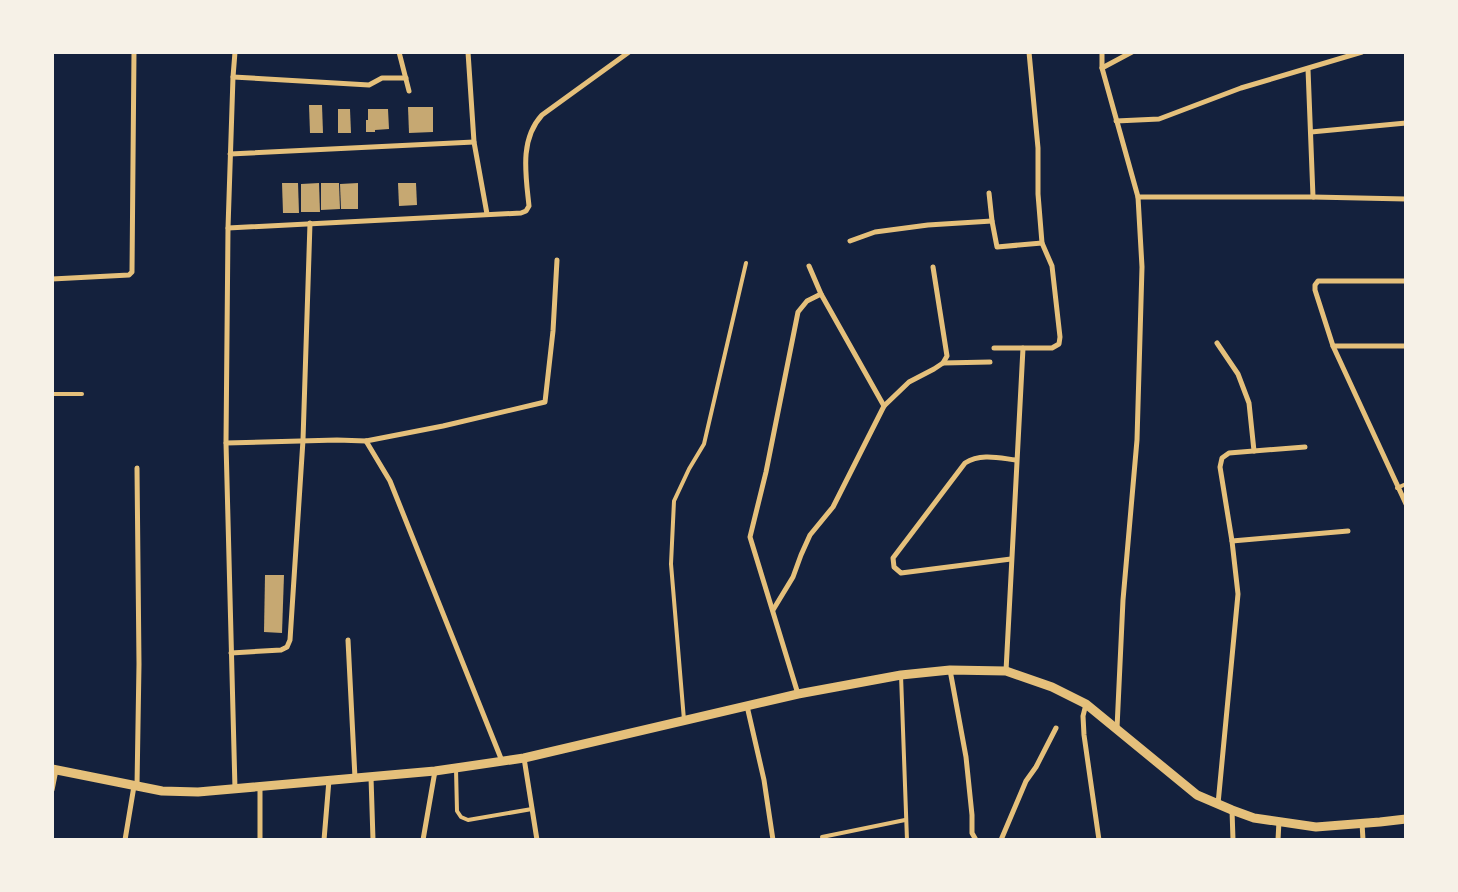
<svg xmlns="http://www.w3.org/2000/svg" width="1458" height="892" font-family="'Noto Serif',serif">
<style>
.building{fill:#c6a872}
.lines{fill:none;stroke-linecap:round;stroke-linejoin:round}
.service{stroke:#e5c07b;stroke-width:4}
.minor{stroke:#e5c07b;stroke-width:5}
.tertiary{stroke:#e5c07b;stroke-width:9}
</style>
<rect width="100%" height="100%" fill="#14213d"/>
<!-- building -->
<g class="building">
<path d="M309,105H322L323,133H310Z"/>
<path d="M408,107H433V132L409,133Z"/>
<path d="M338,109H350L351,133H338Z"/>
<path d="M368,109H388L389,129L375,130V132H366V120H368Z"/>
<path d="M282,183H298L299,213H283Z"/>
<path d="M319,183L320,212H301V184Z"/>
<path d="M321,183H339L340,209L321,210Z"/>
<path d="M358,183V209H341L340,184Z"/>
<path d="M398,183H416L417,205L399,206Z"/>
<path d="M265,575H284L282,633L264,632Z"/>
</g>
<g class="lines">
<!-- service -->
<g class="service">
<path d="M52,394H82"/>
<path d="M1397,488L1406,484"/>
<path d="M901,675L907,840"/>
<path d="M684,720L671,564L674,501L689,469L704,444L746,263"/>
<path d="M456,769L457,811L461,817L468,820L532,809"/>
<path d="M822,837L905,820"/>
</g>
<!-- minor -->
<g class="minor">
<path d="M399,52L409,91"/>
<path d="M468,52L474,142L487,214"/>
<path d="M1102,52V68L1138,197L1142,267L1137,440L1123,600L1117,728"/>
<path d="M1102,68L1132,52"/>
<path d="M1308,69L1313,197"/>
<path d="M233,77L369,85L382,78H406"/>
<path d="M1116,121L1159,119L1241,88L1362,52"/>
<path d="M1311,132L1406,123"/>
<path d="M230,154L474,142"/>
<path d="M989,193L992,221L997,247L1042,243"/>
<path d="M1138,197H1313L1406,199"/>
<path d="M228,228L521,213L526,211L529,206C526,176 519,140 542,115L629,52"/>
<path d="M850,241L875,232L928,225L992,221"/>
<path d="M809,266L821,294L884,406"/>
<path d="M52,279L129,275L132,272L134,52"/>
<path d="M1406,281H1318L1315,285V290L1333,346L1406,504"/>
<path d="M1217,343L1238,374L1249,403L1254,451"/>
<path d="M1333,346H1406"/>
<path d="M994,348H1052L1059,344L1060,337L1052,266L1042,243L1038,194V148L1029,52"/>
<path d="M943,363L990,362"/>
<path d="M366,441L390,481L502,761"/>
<path d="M226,443L337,440L366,441L443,426L545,402L553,331L557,260"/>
<path d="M137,468L139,664L137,786"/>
<path d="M1232,541L1348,531"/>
<path d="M1011,559L901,573L894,567L893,558L965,463C981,453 999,458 1016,460"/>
<path d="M773,610L793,577L801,555L810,535L833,507L884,406L909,382L934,369L943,363L947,356L933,267"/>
<path d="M348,640L355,778"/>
<path d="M231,653L281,650L287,647L290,640L303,440L310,223"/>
<path d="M950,670L966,757L972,815V833L976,840"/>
<path d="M1006,671L1023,348"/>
<path d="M798,694L750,537L766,472L798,312L807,301L821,294"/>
<path d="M1086,704L1083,716L1084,735L1099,840"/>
<path d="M747,706L764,780L773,840"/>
<path d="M524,758L537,840"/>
<path d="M371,777L373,840"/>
<path d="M260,786V840"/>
<path d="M235,789L226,443L228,228L233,77L235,52"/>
<path d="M52,790L56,770"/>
<path d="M1218,804L1238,594L1232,541L1220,467L1222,458L1229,453L1305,447"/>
<path d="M1232,810L1233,840"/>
<path d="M1362,823L1363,840"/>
<path d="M125,840L134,786"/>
<path d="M324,840L329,780"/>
<path d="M423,840L435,771"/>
<path d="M1001,840L1026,781L1036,767L1056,728"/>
<path d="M1278,840L1279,821"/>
</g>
<!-- tertiary -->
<path class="tertiary" d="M52,769L162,791L198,792L435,771L524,758L798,694L901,675L950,670L1006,671L1052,687L1086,704L1197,795L1232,810L1254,818L1316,827L1380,822L1406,819"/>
</g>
<!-- border -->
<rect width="1458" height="892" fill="none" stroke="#f6f1e7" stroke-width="108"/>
</svg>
